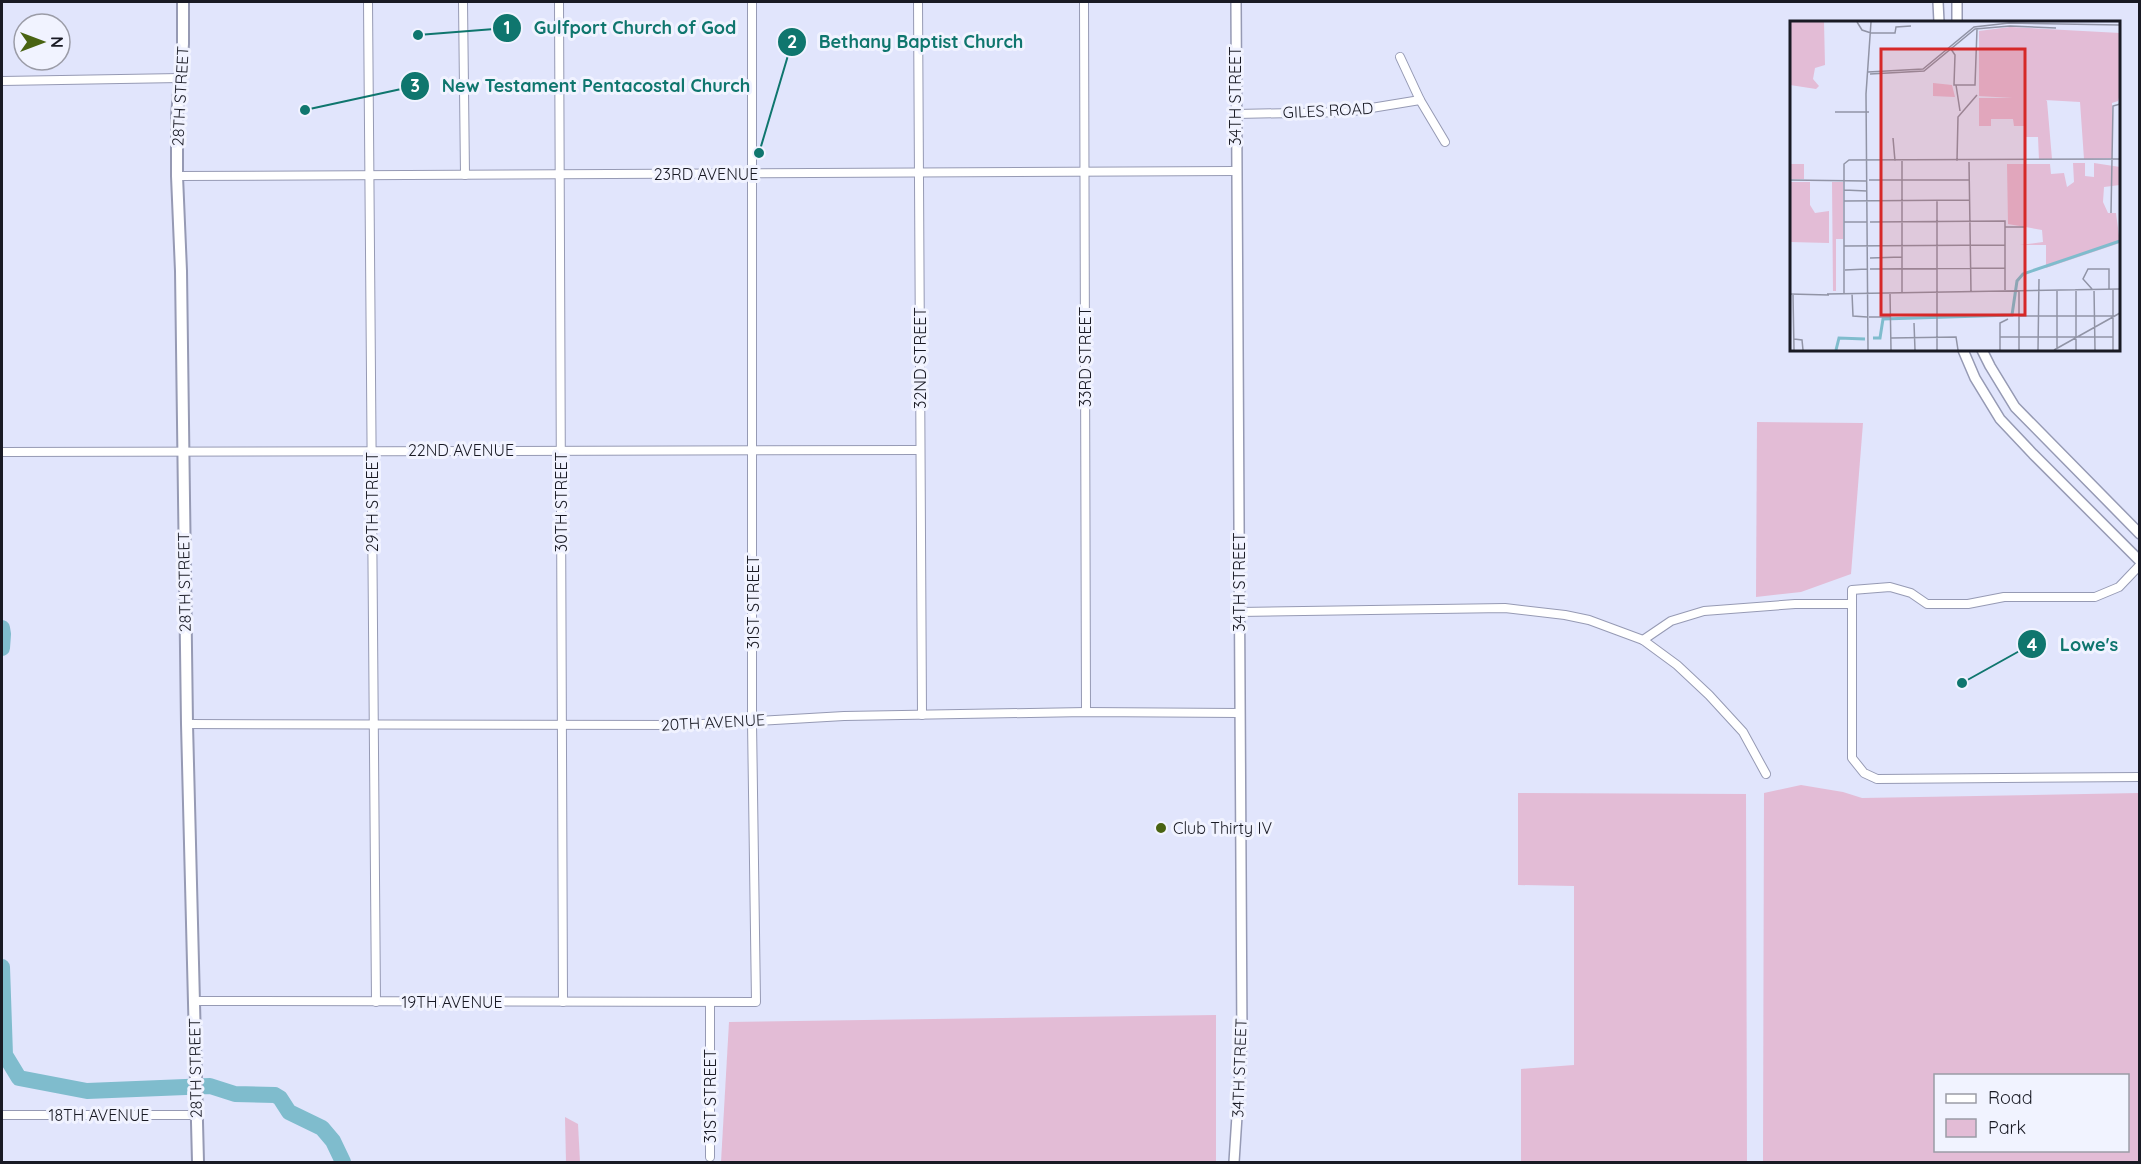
<svg xmlns="http://www.w3.org/2000/svg" width="2141" height="1164" font-family="Quicksand,sans-serif">
<style>
.green{fill:#e3bcd6;fill-rule:evenodd}
.lines{fill:none;stroke-linecap:round;stroke-linejoin:round}
.river{stroke:#7fbccd;stroke-width:16}
.minor-casing{stroke:#969ab4;stroke-width:10}
.tertiary-casing{stroke:#969ab4;stroke-width:12}
.secondary-casing{stroke:#969ab4;stroke-width:14}
.minor{stroke:#fff;stroke-width:8}
.tertiary{stroke:#fff;stroke-width:9}
.secondary{stroke:#fff;stroke-width:10}
.poi-dot{fill:#496312;stroke:#f1f3ff;stroke-width:2}
.labels{text-anchor:middle;dominant-baseline:central;stroke-width:6;stroke-linejoin:round;paint-order:stroke}
.street-label{font-size:16px;fill:#191a24;stroke:#f1f3ff}
.poi-label{font-size:16px;fill:#191a24;stroke:#f1f3ff;text-anchor:start}
.inset-river{fill:none;stroke:#7fbccd;stroke-width:3}
.inset-road{fill:none;stroke:#9194a6;stroke-width:1.5}
.view{fill:#d62828;fill-opacity:0.15;stroke:#d62828;stroke-width:3}
.inset-edge{fill:none;stroke:#191a24;stroke-width:3}
.leader{fill:none;stroke:#0f766e;stroke-width:2}
.callout-dot{fill:#0f766e;stroke:#f1f3ff;stroke-width:2}
.mark-label{font-size:18px;text-anchor:middle;font-weight:bold;fill:#fff}
.callout-label{font-size:18px;text-anchor:middle;font-weight:bold;fill:#0f766e;stroke:#f1f3ff;stroke-width:6;stroke-linejoin:round;paint-order:stroke}
</style>
<rect width="100%" height="100%" fill="#e1e5fc"/>
<!-- green -->
<g class="green">
<path d="M1757,422L1863,423L1851,574L1801,592L1756,597Z"/>
<path d="M1801,785L1843,792L1862,798L2139,793V1162H1763L1764,793ZM1936,1076H2128V1150H1936Z"/>
<path d="M1518,793L1746,794L1747,1162H1521V1069L1574,1065V886L1518,885Z"/>
<path d="M1216,1015V1162H721L729,1022Z"/>
<path d="M565,1117L578,1124L580,1162H566Z"/>
</g>
<g class="lines">
<!-- river -->
<g class="river">
<path d="M2,628L3,634L2,648"/>
<path d="M2,967L5,1055L19,1078L87,1091L210,1086L235,1094L275,1095L280,1098L289,1112L322,1128L333,1141L343,1162"/>
</g>
<defs>
<g id="minor">
<path d="M368,2L376,1002"/>
<path d="M463,2L465,175"/>
<path d="M559,2L563,1002"/>
<path d="M918,2L922,715"/>
<path d="M1084,2L1086,712"/>
<path d="M1400,57L1420,100L1445,142"/>
<path d="M2,81L180,78"/>
<path d="M1236,114L1347,112L1420,100"/>
<path d="M177,176L1236,171"/>
<path d="M2,452L920,450"/>
<path d="M2140,565L2119,587L2095,597H2004L1968,604H1927L1911,593L1890,587L1852,590V758L1864,773L1877,779L2140,777"/>
<path d="M1239,612L1505,608L1565,615L1589,620L1643,640L1677,665L1709,695L1743,732L1766,774"/>
<path d="M1643,640L1671,621L1704,611L1795,604H1852"/>
<path d="M187,724L685,725L844,716L1086,712L1239,713"/>
<path d="M194,1001L756,1002L752,722V2"/>
<path d="M710,1002V1157"/>
<path d="M2,1115H196"/>
</g>
<g id="tertiary">
<path d="M1938,2L1939,22"/>
<path d="M1957,2V22"/>
<path d="M1963,350L1975,378L2000,419L2033,454L2140,561"/>
<path d="M1982,350L1990,366L2015,407L2140,534"/>
<path d="M1234,1162L1242,1039L1236,2"/>
</g>
<path id="secondary" d="M183,2V44L177,116V176L181,271L187,724L198,1162"/>
</defs>
<!-- minor casing -->
<use href="#minor" class="minor-casing"/>
<!-- tertiary casing -->
<use href="#tertiary" class="tertiary-casing"/>
<!-- secondary casing -->
<use href="#secondary" class="secondary-casing"/>
<!-- minor -->
<use href="#minor" class="minor"/>
<!-- tertiary -->
<use href="#tertiary" class="tertiary"/>
<!-- secondary -->
<use href="#secondary" class="secondary"/>
</g>
<!-- markers -->
<circle class="poi-dot" cx="1161" cy="828" r="6"/>
<g class="labels">
<!-- street labels -->
<g class="street-label">
<text transform="translate(180 96) rotate(-87)">28TH STREET</text>
<text transform="translate(1235 96) rotate(-90)">34TH STREET</text>
<text transform="translate(1328 110) rotate(-3)">GILES ROAD</text>
<text x="706" y="174">23RD AVENUE</text>
<text transform="translate(1085 357) rotate(-90)">33RD STREET</text>
<text transform="translate(920 358) rotate(-90)">32ND STREET</text>
<text x="461" y="450">22ND AVENUE</text>
<text transform="translate(372 502) rotate(-90)">29TH STREET</text>
<text transform="translate(561 502) rotate(-90)">30TH STREET</text>
<text transform="translate(184 582) rotate(-91)">28TH STREET</text>
<text transform="translate(1239 582) rotate(-90)">34TH STREET</text>
<text transform="translate(753 602) rotate(-90)">31ST STREET</text>
<text transform="translate(713 722) rotate(-3)">20TH AVENUE</text>
<text x="452" y="1002">19TH AVENUE</text>
<text transform="translate(195 1068) rotate(-91)">28TH STREET</text>
<text transform="translate(1239 1068) rotate(-88)">34TH STREET</text>
<text transform="translate(710 1096) rotate(-90)">31ST STREET</text>
<text x="99" y="1115">18TH AVENUE</text>
</g>
<!-- poi labels -->
<g class="poi-label">
<text x="1173" y="828">Club Thirty IV</text>
</g>
</g>
<!-- overview -->
<g transform="translate(1790 21)">
<rect width="330" height="330" fill="#e1e5fc"/>
<path d="M0,1H34L35,44L25,47L23,58L29,65L26,68L0,64ZM220,6L330,12V73L328,80L322,82V137L294,138L290,81L189,75V10ZM143,62L162,64L165,76L143,75ZM189,77H252L257,80L262,138L249,139L248,116H235V105H224L223,98H201V105H189ZM283,142H295V155L304,156V142L330,146V164L314,166L313,181L318,192H326L330,222L256,247V224H230L253,221L252,209L218,203L217,143H260L261,153L274,152L277,166L284,161ZM0,143H14V158H0ZM0,161H20V184L25,192L39,190V222L0,221ZM42,161H53V218H46V270H43Z" fill="#e3bcd6"/>
<path class="inset-river" d="M83,317H90L93,298L222,294L227,260L233,253L330,220M46,329L49,317L75,318"/>
<path class="inset-road" d="M67,1L72,9L81,12H105L106,6L121,5M161,28L165,34L164,64H185L187,8M78,51L133,48L184,6L219,2L330,4M80,53L134,50L185,8L220,5L266,7M166,64L170,90M45,91H79M103,117L105,140M112,140V272M167,140L168,96L187,74M179,141L181,271M0,159L76,160M54,159V143L59,139L330,138M79,159H179M54,169L77,170M54,180L179,179M147,180V329M321,192L323,85L330,83M54,201H77M80,201L215,200V269M215,206H235M54,225L215,224M80,237L112,236M80,248L215,247M55,249L77,248M286,268V329M302,268L293,258L298,248H319V268M304,268L305,329M323,268V329M62,272L63,295L77,296M100,272L101,329M0,273L39,274M3,273L4,329M37,273L330,268M54,273V159M229,295H323M79,296H101M124,302L125,329M210,316H323M101,317L166,316L168,329M4,318L12,319L13,329M267,328V269M78,329L76,73L81,1M210,329V302L218,298M229,329V270M248,329L249,258M264,329L330,292"/>
<path class="view" d="M91,28H235V294H91Z"/>
<rect width="330" height="330" class="inset-edge"/>
</g>
<!-- callouts -->
<path class="leader" d="M418 35L507 28M759 153L792 42M305 110L415 86M1962 683L2032 644"/>
<g class="callout-dot">
<circle cx="418" cy="35" r="6"/>
<circle cx="759" cy="153" r="6"/>
<circle cx="305" cy="110" r="6"/>
<circle cx="1962" cy="683" r="6"/>
<circle cx="507" cy="28" r="15"/>
<circle cx="792" cy="42" r="15"/>
<circle cx="415" cy="86" r="15"/>
<circle cx="2032" cy="644" r="15"/>
</g>
<g class="mark-label">
<text x="507" y="34">1</text>
<text x="792" y="48">2</text>
<text x="415" y="92">3</text>
<text x="2032" y="651">4</text>
</g>
<g class="callout-label">
<text x="635" y="34">Gulfport Church of God</text>
<text x="921" y="48">Bethany Baptist Church</text>
<text x="596" y="92">New Testament Pentacostal Church</text>
<text x="2089" y="651">Lowe's</text>
</g>
<!-- border -->
<rect width="2141" height="1164" fill="none" stroke="#191a24" stroke-width="6"/>
<!-- legend -->
<rect x="1934" y="1074" width="195" height="78" fill="#f1f3ff" stroke="#9b9ca7" stroke-width="1.5"/>
<rect x="1946" y="1094" width="30" height="9" fill="#ffffff" stroke="#9b9ca7" stroke-width="1.5"/>
<text x="1988" y="1104" font-size="18" fill="#191a24">Road</text>
<rect x="1946" y="1119" width="30" height="18" fill="#e3bcd6" stroke="#9b9ca7" stroke-width="1.5"/>
<text x="1988" y="1134" font-size="18" fill="#191a24">Park</text>
<!-- north arrow -->
<g transform="translate(42 42) rotate(90)"><circle r="28" fill="#f1f3ff" stroke="#9b9ca7" stroke-width="1.5"/>
<path d="M0-4.5L10 22L0 15L-10 22Z" fill="#496312"/>
<text y="-9" font-size="16" font-weight="bold" text-anchor="middle" fill="#191a24">N</text>
</g>
</svg>
